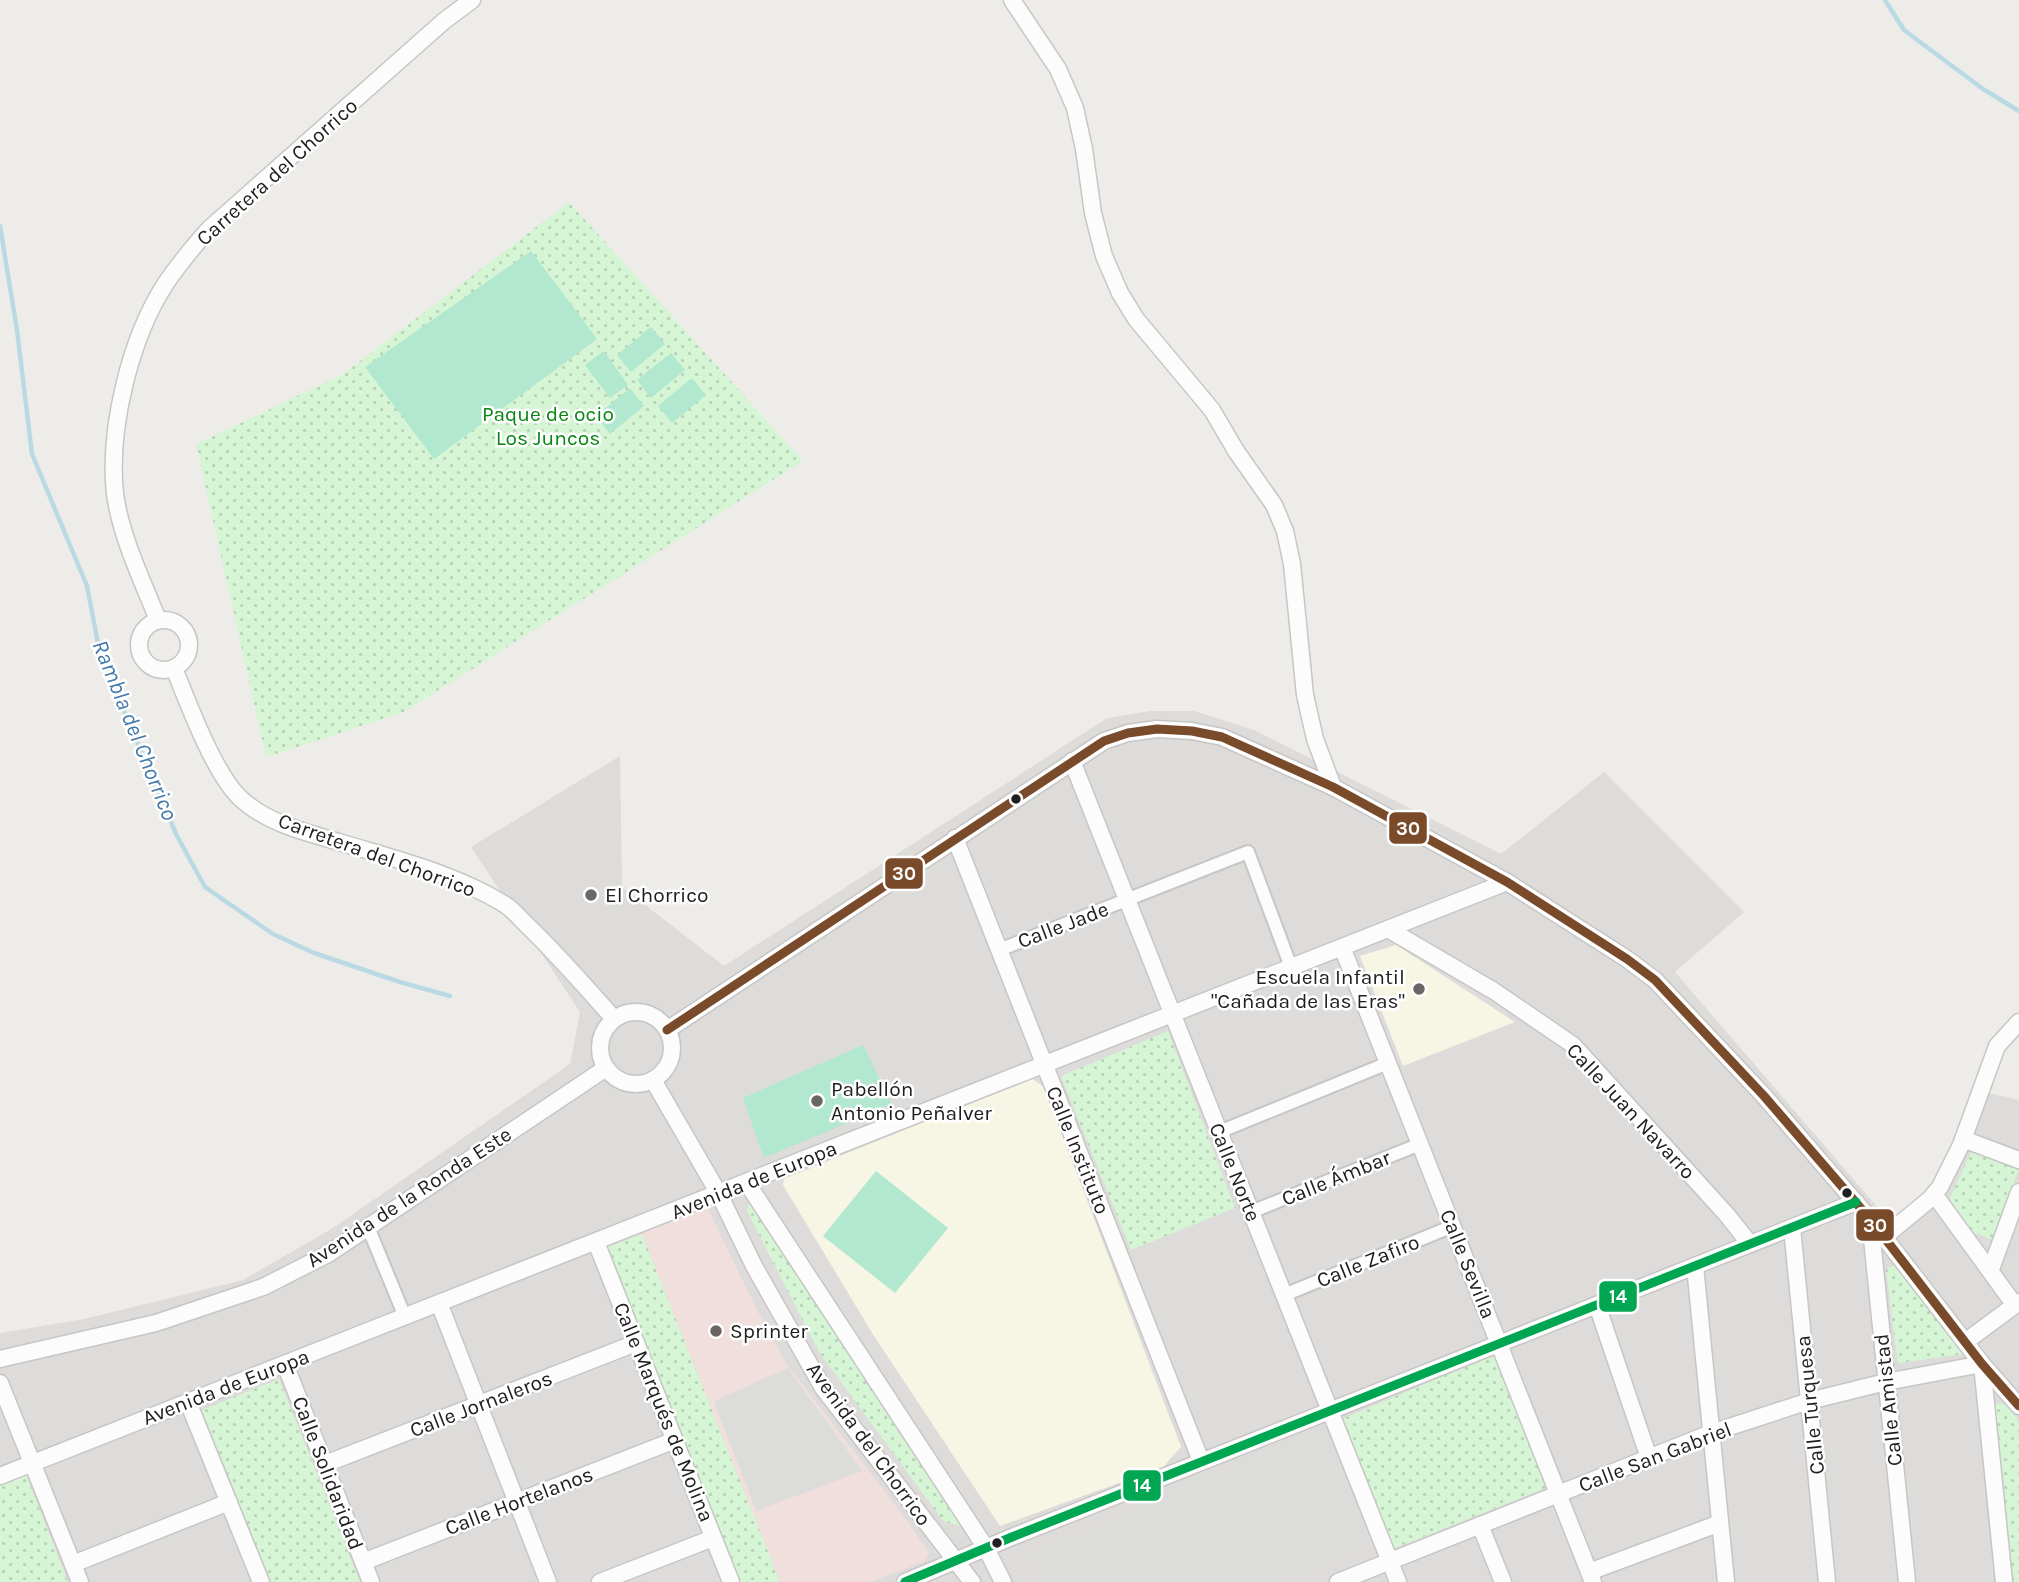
<svg xmlns="http://www.w3.org/2000/svg" width="2019" height="1582" font-family="Karla,sans-serif">
<style>
.residential{fill:#dddcda}
.commercial{fill:#f0dfdd}
.education{fill:#f7f6e4}
.religious{fill:#dcdcda}
.park{fill:url(#park-dots)}
.pitch{fill:#b2e7d0}
.lines{fill:none;stroke-linecap:round;stroke-linejoin:round}
.stream{stroke:#badae3;stroke-width:4.5}
.pedestrian-casing{stroke:#c7c6c5;stroke-width:16}
.minor-casing{stroke:#c7c6c5;stroke-width:19}
.pedestrian{stroke:#fcfcfc;stroke-width:12}
.minor{stroke:#fcfcfc;stroke-width:16}
.bus-1-casing{stroke:#fff;stroke-width:14}
.bus-2-casing{stroke:#fff;stroke-width:14}
.bus-1{stroke:#7a4b2a;stroke-width:9}
.bus-2{stroke:#00a651;stroke-width:9}
.bus-dot{fill:#202020;stroke:#fff;stroke-width:2.5}
.poi-dot{fill:#686766;stroke:#fff;stroke-width:2.5}
.labels{text-anchor:middle;dominant-baseline:central;stroke-width:5;stroke-linejoin:round;paint-order:stroke}
.street-label{font-size:21px;fill:#202020;stroke:#fff}
.park-label{font-size:21px;fill:#068510;stroke:#fff}
.poi-label{font-size:21px;fill:#202020;stroke:#fff;text-anchor:start}
.water-label{font-size:23px;font-style:italic;fill:#4379ad;stroke:#fff}
.line-badge{stroke:#fff;stroke-width:2.5}
.badge-label{font-size:19px;text-anchor:middle;font-weight:bold;fill:#fff}
</style>
<defs>
<pattern id="park-dots" width="8" height="8" patternUnits="userSpaceOnUse" patternTransform="scale(1.75)"><rect width="8" height="8" fill="#d5f5d5"/><path d="M2 2h.1M6 6h.1" fill="none" stroke="#b7d2b7" stroke-width="1.8" stroke-linecap="round"/></pattern>
</defs>
<rect width="100%" height="100%" fill="#eeece9"/>
<!-- residential -->
<path class="residential" d="M1150,711H1194L1254,730L1501,854L1604,772L1744,912L1675,972L1898,1231L1944,1191L1984,1092L2019,1100V1582H0V1333L84,1319L243,1280L333,1228L570,1064L580,1012L471,847L620,756L622,887L724,966L1107,718Z"/>
<!-- commercial -->
<path class="commercial" d="M707,1207L759,1314L786,1363L905,1518L929,1553L925,1561L870,1582H780L642,1234Z"/>
<!-- education -->
<g class="education">
<path d="M1396,945L1515,1022L1403,1066L1360,956Z"/>
<path d="M1031,1078L1044,1087L1181,1447L1163,1467L1000,1526L874,1336L783,1185L784,1179Z"/>
</g>
<!-- religious -->
<g class="religious">
<path d="M788,1368L862,1471L756,1511L714,1401Z"/>
<path d="M1315,1432L1359,1547L1267,1582H1047L1037,1556Z"/>
</g>
<!-- park -->
<g class="park">
<path d="M569,202L803,461L402,713L266,757L196,444L342,375Z"/>
<path d="M1168,1031L1235,1208L1131,1250L1061,1076Z"/>
<path d="M1971,1152L2019,1169L1993,1240L1974,1233L1949,1200Z"/>
<path d="M749,1203H754L966,1528L943,1521L819,1352L747,1211Z"/>
<path d="M642,1234L780,1582H737L605,1248Z"/>
<path d="M1892,1266H1898L1964,1354L1898,1363L1886,1269Z"/>
<path d="M1496,1354L1546,1488L1393,1549L1342,1419Z"/>
<path d="M279,1379L360,1582H271L202,1410Z"/>
<path d="M2006,1403L2019,1422V1582H2013L1989,1404Z"/>
<path d="M25,1472L68,1582H0V1482Z"/>
</g>
<!-- pitch -->
<g class="pitch">
<path d="M531,251L597,339L434,459L365,367Z"/>
<path d="M651,327L665,344L631,372L617,355Z"/>
<path d="M604,351L628,385L610,398L585,365Z"/>
<path d="M671,353L685,370L651,398L637,380Z"/>
<path d="M692,378L706,395L672,423L658,406Z"/>
<path d="M630,388L644,406L610,434L596,416Z"/>
<path d="M863,1045L892,1104L764,1158L743,1098Z"/>
<path d="M876,1171L948,1228L895,1293L823,1236Z"/>
</g>
<g class="lines">
<!-- stream -->
<g class="stream">
<path d="M1885,0L1904,30L1983,89L2019,111"/>
<path d="M0,226L17,330L32,454L87,586L100,654L177,836L205,887L273,934L314,953L400,982L450,996"/>
</g>
<defs>
<g id="pedestrian">
<path d="M999,950L1248,852L1291,967"/>
<path d="M1219,1132L1388,1063"/>
<path d="M1251,1212L1420,1144"/>
<path d="M368,1227L405,1317"/>
<path d="M1284,1295L1453,1226"/>
</g>
<g id="minor">
<path d="M1012,0L1058,69L1075,108L1084,149L1093,213L1104,256L1120,293L1136,319L1212,410L1236,451L1274,505L1285,531L1292,564L1305,695L1315,739L1333,787"/>
<circle cx="164" cy="645" r="25"/>
<path d="M158,620C142,580 121,537 115,494C108,429 130,338 166,283C179,264 193,247 209,229L444,21L472,0"/>
<path d="M174,668C188,703 213,770 238,796C265,823 305,832 339,842C394,859 454,873 504,904C514,910 522,921 531,929C560,958 587,988 614,1019"/>
<path d="M1072,761L1398,1582"/>
<path d="M955,838L1201,1461"/>
<path d="M1388,929L1494,991L1573,1045L1727,1215L1750,1244"/>
<path d="M1342,947L1593,1582"/>
<circle cx="636" cy="1048" r="36"/>
<path d="M667,1030L1104,741L1128,733L1157,729L1192,731L1222,737L1333,787L1507,882L1627,959L1655,980L1764,1096L1870,1219L1982,1364L2019,1406"/>
<path d="M653,1080L719,1194L754,1266L823,1388L972,1582"/>
<path d="M1963,1139L2019,1160"/>
<path d="M747,1183L986,1548L1003,1582"/>
<path d="M1934,1194L2014,1304"/>
<path d="M1870,1219L1907,1582"/>
<path d="M1792,1228L1827,1582"/>
<path d="M1884,1237L1930,1199L1940,1187L1961,1145L1997,1046L2019,1022"/>
<path d="M596,1242L731,1582"/>
<path d="M1695,1266L1726,1582"/>
<path d="M1991,1269L2019,1192"/>
<path d="M439,1303L548,1582"/>
<path d="M1597,1305L1649,1458"/>
<path d="M1965,1342L2019,1302"/>
<path d="M0,1359L156,1323L263,1287L328,1254L606,1068"/>
<path d="M285,1364L371,1582"/>
<path d="M0,1383L80,1582"/>
<path d="M188,1402L261,1582"/>
<path d="M325,1464L636,1343"/>
<path d="M0,1476L1507,882"/>
<path d="M1480,1525L1503,1582"/>
<path d="M363,1562L675,1440"/>
<path d="M73,1564L229,1502"/>
<path d="M1589,1572L1720,1523"/>
<path d="M600,1582L713,1538"/>
<path d="M905,1582L1012,1537L1856,1202"/>
<path d="M1338,1582L1711,1433L1809,1401L1886,1382L1982,1364L2004,1582"/>
</g>
</defs>
<!-- pedestrian casing -->
<use href="#pedestrian" class="pedestrian-casing"/>
<!-- minor casing -->
<use href="#minor" class="minor-casing"/>
<!-- pedestrian -->
<use href="#pedestrian" class="pedestrian"/>
<!-- minor -->
<use href="#minor" class="minor"/>
<defs>
<path id="bus-1" d="M667,1030L1104,741L1128,733L1157,729L1192,731L1222,737L1333,787L1507,882L1627,959L1655,980L1764,1096L1870,1219L1982,1364L2019,1406"/>
<path id="bus-2" d="M905,1582L1012,1537L1856,1202"/>
</defs>
<!-- bus-1 casing -->
<use href="#bus-1" class="bus-1-casing"/>
<!-- bus-2 casing -->
<use href="#bus-2" class="bus-2-casing"/>
<!-- bus-1 -->
<use href="#bus-1" class="bus-1"/>
<!-- bus-2 -->
<use href="#bus-2" class="bus-2"/>
</g>
<!-- markers -->
<g class="bus-dot">
<circle cx="1016" cy="799" r="6"/>
<circle cx="1847" cy="1193" r="6"/>
<circle cx="997" cy="1543" r="6"/>
</g>
<g class="poi-dot">
<circle cx="591" cy="895" r="7"/>
<circle cx="1419" cy="989" r="7"/>
<circle cx="817" cy="1101" r="7"/>
<circle cx="716" cy="1331" r="7"/>
</g>
<g class="labels">
<!-- street labels -->
<g class="street-label">
<text transform="translate(277 172) rotate(-42)">Carretera del Chorrico</text>
<text transform="translate(377 855) rotate(20)">Carretera del Chorrico</text>
<text transform="translate(1063 925) rotate(-21)">Calle Jade</text>
<text transform="translate(1631 1111) rotate(47)">Calle Juan Navarro</text>
<text transform="translate(1078 1150) rotate(68)">Calle Instituto</text>
<text transform="translate(1235 1172) rotate(68)">Calle Norte</text>
<text transform="translate(1336 1178) rotate(-22)">Calle Ámbar</text>
<text transform="translate(754 1180) rotate(-22)">Avenida de Europa</text>
<text transform="translate(409 1197) rotate(-33)">Avenida de la Ronda Este</text>
<text transform="translate(1368 1261) rotate(-22)">Calle Zafiro</text>
<text transform="translate(1468 1264) rotate(68)">Calle Sevilla</text>
<text transform="translate(226 1387) rotate(-21)">Avenida de Europa</text>
<text transform="translate(1888 1400) rotate(-96)">Calle Amistad</text>
<text transform="translate(481 1404) rotate(-21)">Calle Jornaleros</text>
<text transform="translate(1810 1405) rotate(-96)">Calle Turquesa</text>
<text transform="translate(664 1412) rotate(68)">Calle Marqués de Molina</text>
<text transform="translate(869 1444) rotate(54)">Avenida del Chorrico</text>
<text transform="translate(1655 1457) rotate(-21)">Calle San Gabriel</text>
<text transform="translate(328 1473) rotate(69)">Calle Solidaridad</text>
<text transform="translate(519 1501) rotate(-21)">Calle Hortelanos</text>
</g>
<!-- park labels -->
<g class="park-label">
<text x="548" y="414">Paque de ocio<tspan x="548" dy="24">Los Juncos</tspan></text>
</g>
<!-- poi labels -->
<g class="poi-label">
<text x="605" y="895">El Chorrico</text>
<text x="1405" y="977" text-anchor="end">Escuela Infantil<tspan x="1405" dy="24">"Cañada de las Eras"</tspan></text>
<text x="831" y="1089">Pabellón<tspan x="831" dy="24">Antonio Peñalver</tspan></text>
<text x="730" y="1331">Sprinter</text>
</g>
<!-- water labels -->
<g class="water-label">
<text transform="translate(135 730) rotate(68)">Rambla del Chorrico</text>
</g>
</g>
<g class="line-badge">
<rect x="1388" y="811" width="40" height="34" rx="7" fill="#7a4b2a"/>
<rect x="884" y="857" width="40" height="33" rx="7" fill="#7a4b2a"/>
<rect x="1855" y="1208" width="40" height="34" rx="7" fill="#7a4b2a"/>
<rect x="1598" y="1280" width="40" height="33" rx="7" fill="#00a651"/>
<rect x="1122" y="1469" width="40" height="33" rx="7" fill="#00a651"/>
</g>
<g class="badge-label">
<text x="1408" y="835">30</text>
<text x="904" y="880">30</text>
<text x="1875" y="1232">30</text>
<text x="1618" y="1303">14</text>
<text x="1142" y="1492">14</text>
</g>
</svg>
